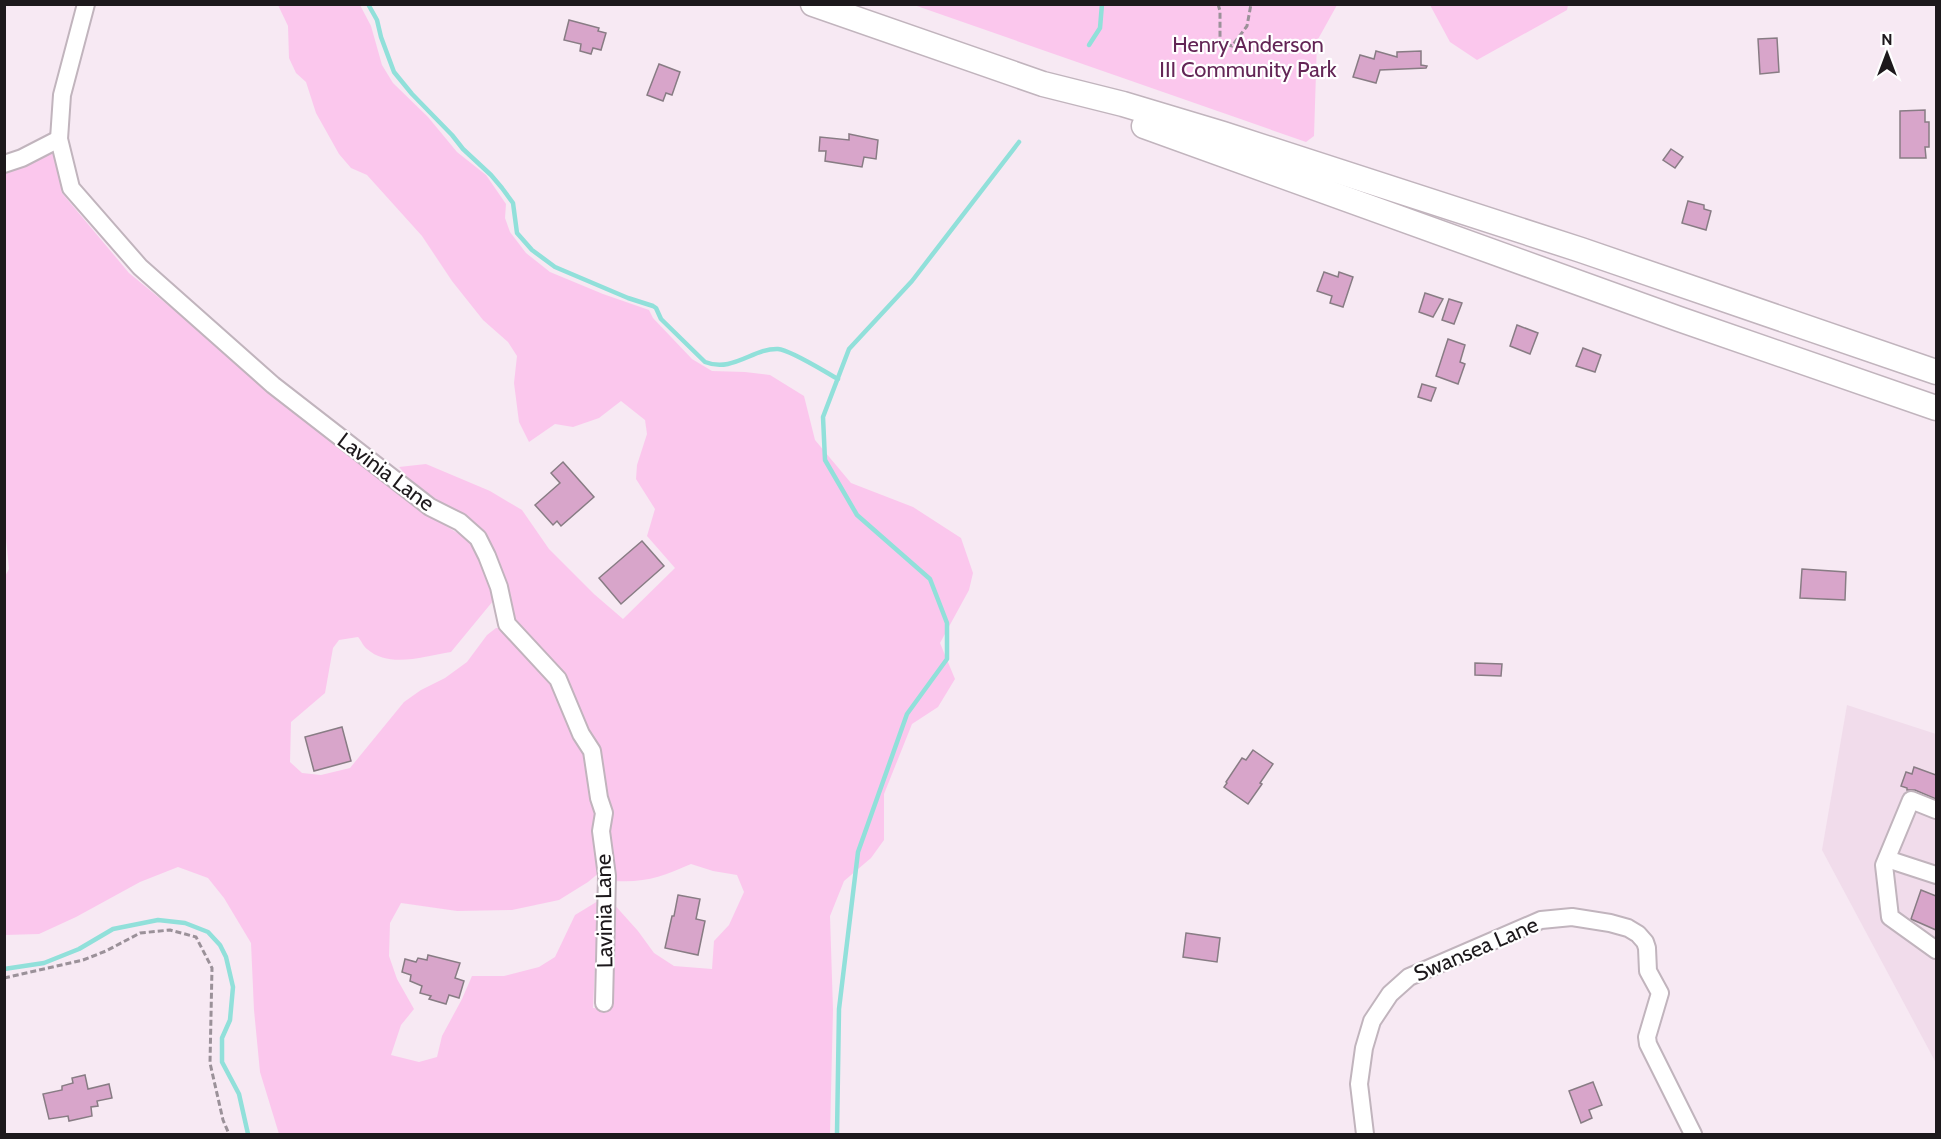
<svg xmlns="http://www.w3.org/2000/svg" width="1941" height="1139" font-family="Cabin,sans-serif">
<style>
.built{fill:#f1dceb}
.green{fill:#fbc7ed}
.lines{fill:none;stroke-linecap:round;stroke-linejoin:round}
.stream{stroke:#91e0da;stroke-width:4.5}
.building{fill:#d8a5ca;stroke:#887c84;stroke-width:1.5}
.minor-casing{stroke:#c1b4bd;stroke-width:20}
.highway-casing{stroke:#c1b4bd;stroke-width:27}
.path{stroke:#9b9199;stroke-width:3;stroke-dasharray:6 3;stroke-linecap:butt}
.minor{stroke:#fff;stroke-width:16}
.highway{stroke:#fff;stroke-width:24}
.labels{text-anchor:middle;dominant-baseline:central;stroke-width:4.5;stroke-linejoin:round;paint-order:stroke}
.park-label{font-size:22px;fill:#632656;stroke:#fff}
.street-label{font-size:22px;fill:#1d191c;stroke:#fff}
</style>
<rect width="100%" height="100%" fill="#f7e9f3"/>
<!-- built -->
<path class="built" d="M1847,705L1936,734V1063L1822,850Z"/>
<!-- green -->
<g class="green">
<path d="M278,5H360L371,26L382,65L393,83L428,117L457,152L486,175L506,204L505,218L510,232L526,253L550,272L603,294L649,310L653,318L692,359L712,371L745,372L770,375L804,396L815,440L851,483L913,507L961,538L973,573L969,590L940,643L955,679L938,707L912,724L884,794V840L871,858L844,881L830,916L833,1010L830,1134H279L260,1072L254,1010L251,943L224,898L208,878L178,867L140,882L76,917L39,934L5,935L4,578L9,569L4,518L5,174L55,150L62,193L129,273L373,474L428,515L472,542L491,585L493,601L451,652C424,656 390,669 367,649C363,646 361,640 358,637L339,640L333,648L325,693L291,722L290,762L302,773L321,775L350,768L404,702L421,690L445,678L467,662L487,635L496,628H506L553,680L586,755L597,815L600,872L588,882L559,900L512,910L457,911L401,903L390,923L389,956L397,979L414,1009L401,1025L391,1055L419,1062L437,1057L442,1036L462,999L472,976H504L539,967L555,957L575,915L598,901L593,1008L610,1009L612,902L638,931L654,953L674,966L712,969L714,941L729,925L744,892L737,875L713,871L691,864C663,876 646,883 615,881L588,733L565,674L516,624L505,579L483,532L465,516L436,501L412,482L399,467L426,464L490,491L522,510L549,549L594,594L623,619L675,568L647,536L655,509L636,479L637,465L647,434L645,420L621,401L599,418L573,427L555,424L529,442L519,422L514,383L517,356L508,342L483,320L452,281L422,236L367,175L351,168L339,154L316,113L306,82L296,73L289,58L288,26Z"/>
<path d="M914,5H1337L1317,41L1314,136L1306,142Z"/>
<path d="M1430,5H1568L1567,10L1477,60L1450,42Z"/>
</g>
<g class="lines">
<!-- stream -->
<g class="stream">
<path d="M368,4L377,20L381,37L394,72L412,94L452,135L463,149L491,175L502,188L513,203L517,233L532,250L555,267L628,298L653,306L656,308L661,319L705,362C733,373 753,348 778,349C791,350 825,372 838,379"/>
<path d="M1089,45L1100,28L1102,4"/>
<path d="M4,969L44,963L79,949L113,929L158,920L185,923L208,932L220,945L226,957L233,987L230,1020L222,1038V1062L239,1094L248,1134"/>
<path d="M837,1134L839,1009L858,852L907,714L947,659V623L930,579L857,515L825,460L823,417L849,349L912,281L1019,142"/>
</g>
</g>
<!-- building -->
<g class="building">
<path d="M569,20L599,28L598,31L606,33L601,50L593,48L591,54L580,51L581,44L564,40Z"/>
<path d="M1777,38L1779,72L1760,74L1758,39Z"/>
<path d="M1376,51L1397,57V52L1421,51V65L1427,66L1426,68L1380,70L1376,83L1353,77L1360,55L1374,59Z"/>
<path d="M659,64L680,72L672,95L666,93L663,101L647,95Z"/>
<path d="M1925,110V122H1929V147H1925L1926,158H1900V111Z"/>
<path d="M849,134L878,140L876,159L864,157L862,167L825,161L826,151H819L820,137L849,140Z"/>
<path d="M1671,149L1683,157L1675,168L1663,160Z"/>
<path d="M1688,201L1704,205V209L1711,211L1706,230L1682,223Z"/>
<path d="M1324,272L1338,277L1339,272L1353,277L1343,307L1330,303L1332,296L1317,291Z"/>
<path d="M1425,293L1443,299L1433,317L1419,312Z"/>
<path d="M1449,299L1462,303L1454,324L1442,320Z"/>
<path d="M1517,325L1538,333L1530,354L1510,346Z"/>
<path d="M1448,339L1465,345L1460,362L1465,364L1458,384L1436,376Z"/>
<path d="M1583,348L1601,355L1595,372L1576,366Z"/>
<path d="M1422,384L1436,388L1431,401L1418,397Z"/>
<path d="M563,462L594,497L561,526L557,521L553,525L535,505L560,483L551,473Z"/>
<path d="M642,541L664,566L621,604L599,578Z"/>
<path d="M1802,569L1846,572L1845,600L1800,598Z"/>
<path d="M1475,663L1502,664L1501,676L1475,675Z"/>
<path d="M342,727L351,761L314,771L305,737Z"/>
<path d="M1253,750L1273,764L1260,783L1262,784L1248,804L1224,787L1227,783L1226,782L1242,758L1246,760Z"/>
<path d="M1914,767L1936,775V799L1915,790H1907V788L1901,786L1906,772L1912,774Z"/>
<path d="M1921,890L1936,896V930L1911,919Z"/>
<path d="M678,895L700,899L696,919L705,921L698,955L665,948L672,916H674Z"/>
<path d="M1186,933L1220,938L1217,962L1183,957Z"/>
<path d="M428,955L460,963L455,978L464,981L459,998L449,995L446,1004L429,999L431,996L420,993L422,986L410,981L411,975L402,972L405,959L416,962L418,958L427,960Z"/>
<path d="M85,1075L88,1089L109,1084L112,1098L97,1101L98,1106L91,1107L92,1116L69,1121L68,1116L49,1119L43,1094L62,1090V1086L73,1083L72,1078Z"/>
<path d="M1593,1082L1602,1105L1589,1110L1592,1118L1581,1123L1569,1091Z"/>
</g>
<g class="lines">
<defs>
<g id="minor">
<path d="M86,4L62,95L59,139L71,188L140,267L273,385L430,507L460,522L478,538L487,556L499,587L507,624L558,679L581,734L592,751L599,798L604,813L601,831L607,876L604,1003"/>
<path d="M4,164L22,158L59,139"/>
<path d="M1936,810L1911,800L1884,865L1890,917L1936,950"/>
<path d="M1887,859L1936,875"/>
<path d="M1365,1134L1359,1084L1364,1048L1372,1021L1390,994L1409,977L1541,920L1572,917L1610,923L1628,928L1638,934L1645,942L1647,948L1648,971L1660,993L1647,1037L1648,1044L1693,1134"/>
</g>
<g id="highway">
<path d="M813,4L1043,84L1123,104L1223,134L1581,250L1936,372"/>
<path d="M1144,126L1679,319L1936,408"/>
</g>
</defs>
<!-- minor casing -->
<use href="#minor" class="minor-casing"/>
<!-- highway casing -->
<use href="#highway" class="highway-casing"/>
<!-- path -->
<g class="path">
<path d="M1218,4L1220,11V42L1232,46L1247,26L1251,4"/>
<path d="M4,978L83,960L106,951L140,933L170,930L196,937L212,968L210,1063L223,1120L229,1134"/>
</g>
<!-- minor -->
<use href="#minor" class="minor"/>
<!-- highway -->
<use href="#highway" class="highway"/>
</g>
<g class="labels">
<!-- park labels -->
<g class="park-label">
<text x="1248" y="44">Henry Anderson<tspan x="1248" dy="25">III Community Park</tspan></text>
</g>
<!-- street labels -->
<g class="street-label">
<text transform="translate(386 472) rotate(37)">Lavinia Lane</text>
<text transform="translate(604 911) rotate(-91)">Lavinia Lane</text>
<text transform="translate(1476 949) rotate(-23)">Swansea Lane</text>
</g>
</g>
<!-- border -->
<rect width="1941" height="1139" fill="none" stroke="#1d191c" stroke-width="12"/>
<!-- north arrow -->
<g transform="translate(1887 54)" stroke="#ffffff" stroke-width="4.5" paint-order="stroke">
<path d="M0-4.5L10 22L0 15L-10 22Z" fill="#1d191c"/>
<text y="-9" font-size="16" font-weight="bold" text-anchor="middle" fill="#1d191c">N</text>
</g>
</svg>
